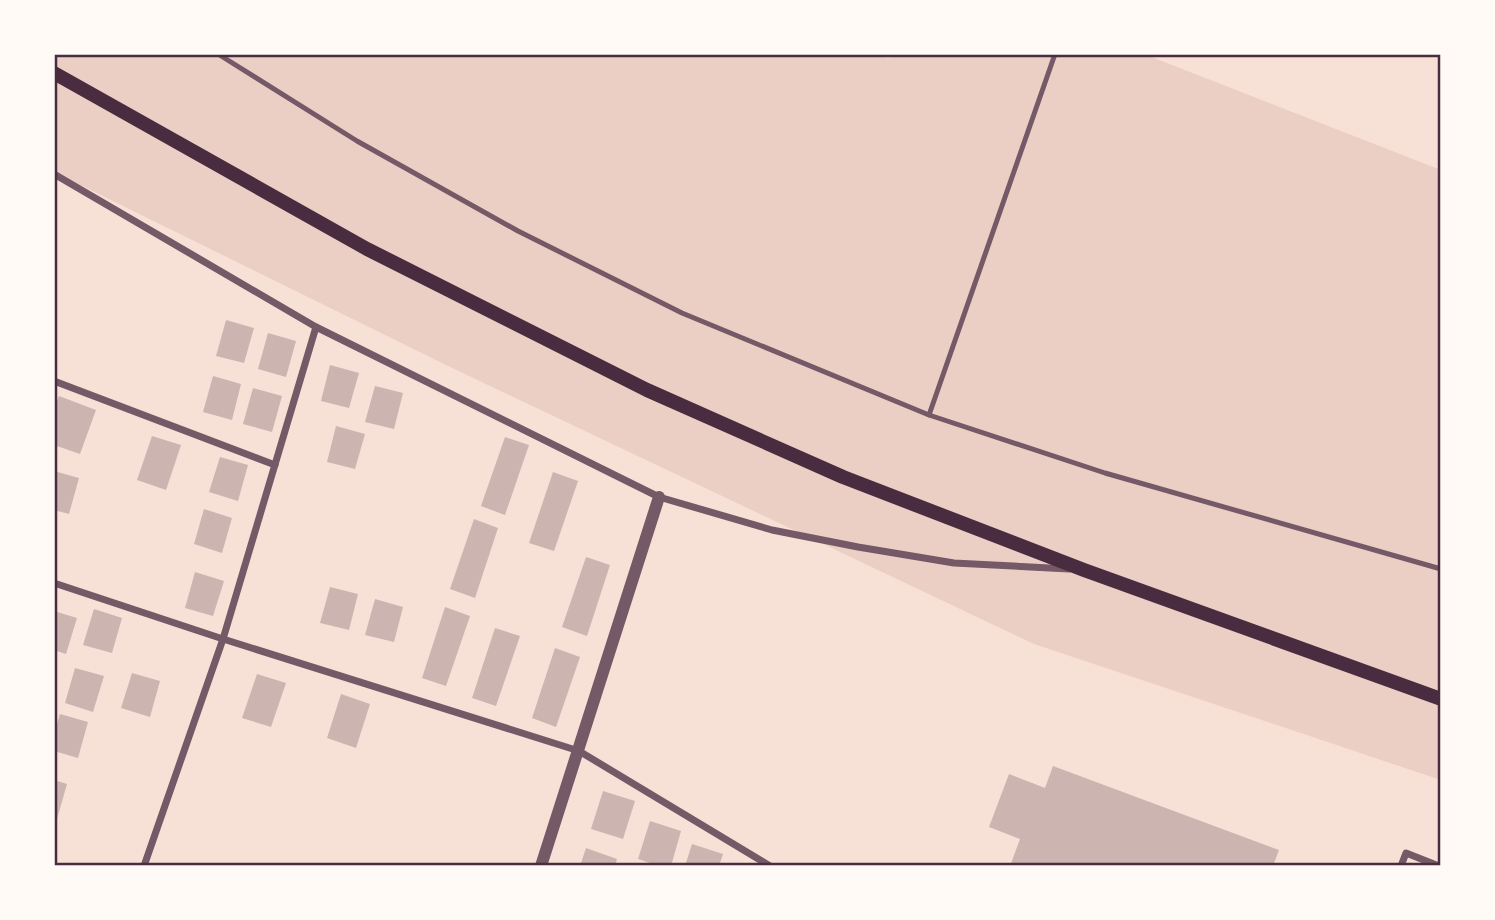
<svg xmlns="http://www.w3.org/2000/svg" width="1495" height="920" font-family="'Source Sans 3',sans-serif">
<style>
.green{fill:#ebcfc5}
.building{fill:#ccb4b1}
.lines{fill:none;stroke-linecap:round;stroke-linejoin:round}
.service{stroke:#755966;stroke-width:5}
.minor{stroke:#755966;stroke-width:7}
.tertiary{stroke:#755966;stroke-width:12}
.secondary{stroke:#4a2c40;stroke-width:14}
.neatline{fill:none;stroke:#4a2c40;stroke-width:2.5}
</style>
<rect width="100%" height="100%" fill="#f7e1d7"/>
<!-- green -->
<path class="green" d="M54,54H882L887,58L909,54H1144L1441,170V780L1034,644L448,366L54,172Z"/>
<!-- building -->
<g class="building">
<path d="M226,320L254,328L244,363L216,356Z"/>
<path d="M268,333L296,341L286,377L258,369Z"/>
<path d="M330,365L359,373L349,408L321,401Z"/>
<path d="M213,376L241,384L232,420L203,412Z"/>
<path d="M375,386L403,393L394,429L365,422Z"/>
<path d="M253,388L282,396L272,432L243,424Z"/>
<path d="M59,396L96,410L80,454L54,445V408Z"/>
<path d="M336,426L365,434L355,469L327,462Z"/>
<path d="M152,436L181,445L166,490L137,480Z"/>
<path d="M505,437L529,445L505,515L481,506Z"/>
<path d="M220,457L248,465L238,501L209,492Z"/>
<path d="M54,471L79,478L69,514L54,510Z"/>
<path d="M553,472L578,481L554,551L529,543Z"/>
<path d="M204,509L232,518L222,553L194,544Z"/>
<path d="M474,519L498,528L475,598L450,589Z"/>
<path d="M586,557L610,565L587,636L562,627Z"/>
<path d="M195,572L224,581L213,616L185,608Z"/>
<path d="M330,587L358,594L349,630L320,623Z"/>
<path d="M375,599L403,607L394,642L365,635Z"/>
<path d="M445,607L470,616L446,686L422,678Z"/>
<path d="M94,609L122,618L112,653L83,645Z"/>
<path d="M54,611L77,618L66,654L54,650Z"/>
<path d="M495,628L520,636L496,706L472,698Z"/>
<path d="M555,648L580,657L556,727L532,718Z"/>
<path d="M75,668L104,676L93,712L65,703Z"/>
<path d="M132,673L160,681L150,717L121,708Z"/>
<path d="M257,674L286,683L271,727L242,718Z"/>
<path d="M341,694L370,704L356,748L327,738Z"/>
<path d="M60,714L88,722L78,758L54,751V734Z"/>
<path d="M1053,766L1279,850L1273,866H1010L1020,839L989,827L1009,774L1045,788Z"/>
<path d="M54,780L67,784L57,819H54Z"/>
<path d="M603,791L635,801L623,839L591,829Z"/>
<path d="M650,821L681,831L671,866H659L638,859Z"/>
<path d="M692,844L723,854L719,866H685Z"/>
<path d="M586,848L617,859L615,866H580Z"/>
</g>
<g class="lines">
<!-- service -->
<g class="service">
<path d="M218,54L357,141L518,231L682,313L929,415L1105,473L1441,569"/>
<path d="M929,415L1055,54"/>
</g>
<!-- minor -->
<g class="minor">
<path d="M54,174L316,327L659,497L772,530L858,547L954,563L1069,569"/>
<path d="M54,381L275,465"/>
<path d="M54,583L223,639L579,751L770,866"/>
<path d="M144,866L223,639L316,327"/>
<path d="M1401,866L1406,853L1439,866"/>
</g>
<!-- tertiary -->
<path class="tertiary" d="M541,866L659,497"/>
<!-- secondary -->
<path class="secondary" d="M54,73L367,249L647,390L843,477L1084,570L1441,699"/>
</g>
<!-- border -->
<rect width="1495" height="920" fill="none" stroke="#fffaf5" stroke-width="112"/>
<rect x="56" y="56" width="1383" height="808" class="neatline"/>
</svg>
